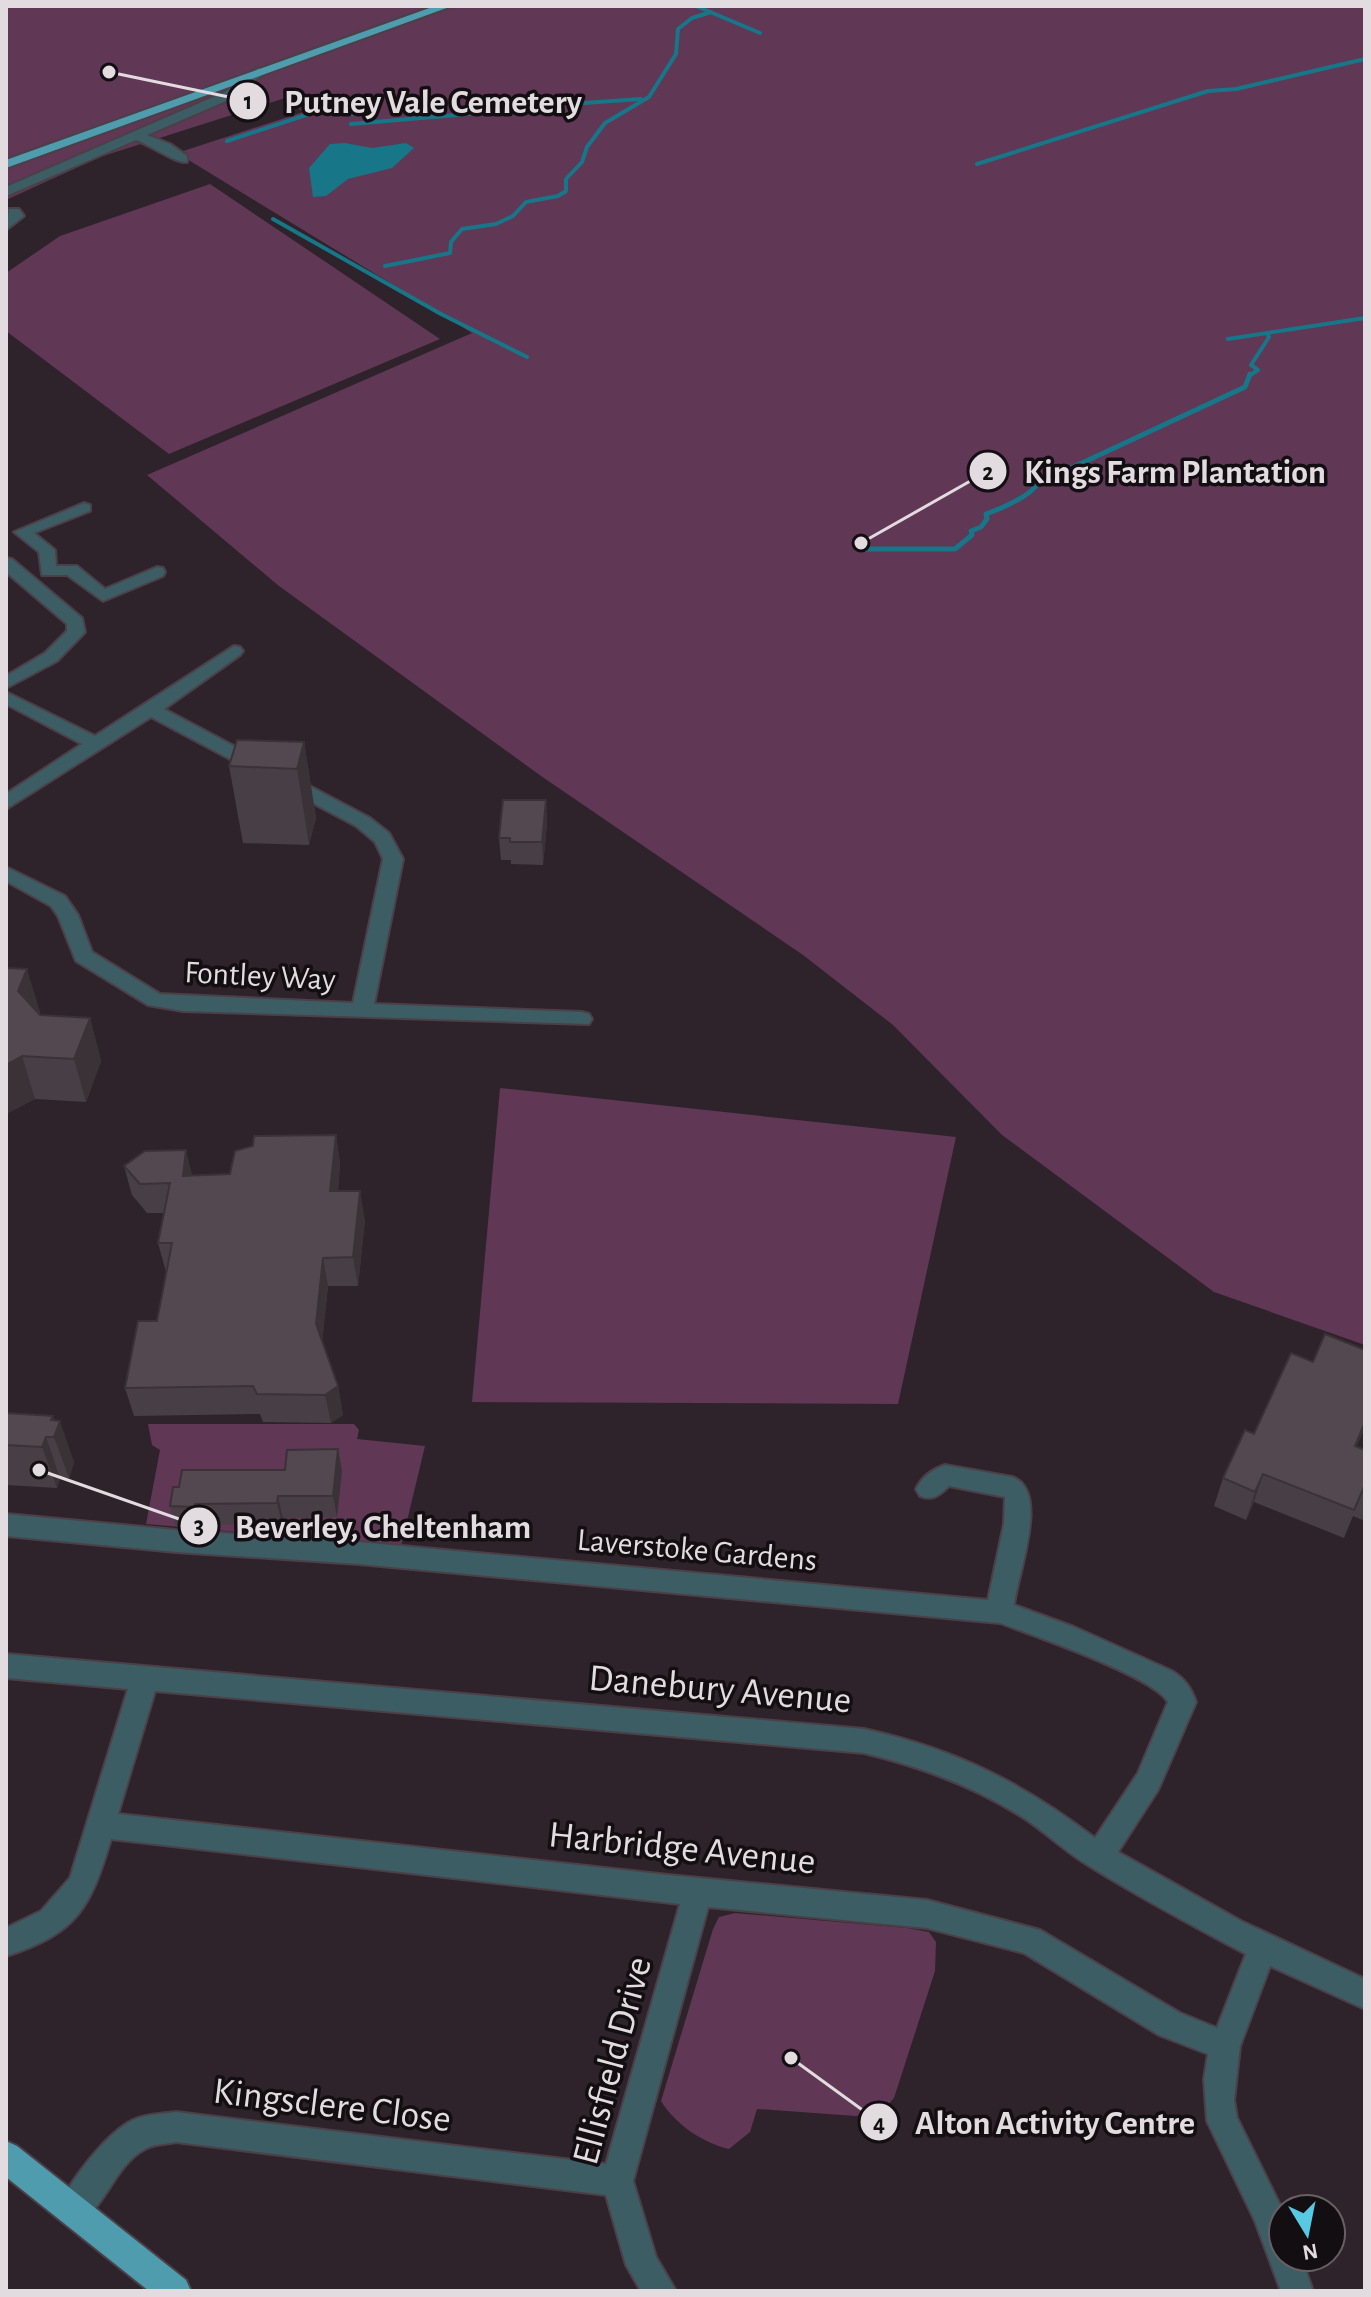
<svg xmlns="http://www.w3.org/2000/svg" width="1371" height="2297" font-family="'Alegreya Sans',sans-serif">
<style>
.green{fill:#603754}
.water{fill:#177688}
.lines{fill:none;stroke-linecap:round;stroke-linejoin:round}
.stream-far1{stroke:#177688;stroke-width:4}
.stream{stroke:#177688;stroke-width:5}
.minor-casing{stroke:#4b4047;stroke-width:4}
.trunk-casing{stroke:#4b4047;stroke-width:4}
.minor{fill:#3d5d64;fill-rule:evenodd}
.trunk{fill:#4e9cad;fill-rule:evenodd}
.wall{fill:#483e45}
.shaded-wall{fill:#3b3238}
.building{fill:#544850;stroke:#3b3238;stroke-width:2}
.labels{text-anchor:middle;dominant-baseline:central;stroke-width:7;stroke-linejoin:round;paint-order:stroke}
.street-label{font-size:32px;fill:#e2dbdf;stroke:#130e11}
.near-street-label{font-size:38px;fill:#e2dbdf;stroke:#130e11}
.leader{fill:none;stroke:#e2dbdf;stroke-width:3}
.callout-dot{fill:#e2dbdf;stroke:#130e11;stroke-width:3}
.mark-label{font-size:24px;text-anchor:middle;font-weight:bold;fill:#111}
.callout-label{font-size:34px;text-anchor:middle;font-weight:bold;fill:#e2dbdf;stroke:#130e11;stroke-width:7;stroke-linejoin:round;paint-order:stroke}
</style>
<rect width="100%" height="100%" fill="#2e232a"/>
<!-- green -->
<g class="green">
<path d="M6,6H1365V1345L1214,1292L1002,1135L893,1025L803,955L541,776L279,586L147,475L472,333L177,153L303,112L285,98L100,157L6,200Z"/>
<path d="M210,184L440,339L169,454L6,331V273L60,236Z"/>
<path d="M500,1088L956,1137L898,1404L472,1402Z"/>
<path d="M148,1424H354L359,1430L357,1439L425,1446L401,1546L146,1524L160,1450L152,1445Z"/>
<path d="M735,1913L907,1928L929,1932L936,1942L935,1971L894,2098L882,2111L856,2116L757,2109L750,2132L729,2149C703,2143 675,2124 661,2101L713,1929L719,1917Z"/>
</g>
<!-- water -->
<path class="water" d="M345,143L372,148L406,143L414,148L392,168L348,179L326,196L313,197L309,168L330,144Z"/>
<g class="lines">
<!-- stream-far1 -->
<g class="stream-far1">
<path d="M696,6L760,33"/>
<path d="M334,104L352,114"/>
<path d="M351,124L468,114L530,97L584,103L641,99"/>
<path d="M227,141L309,114"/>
<path d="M977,164L1208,91L1236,89L1365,59"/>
<path d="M273,219L441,314L527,357"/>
<path d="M385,266L450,253L451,242L462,229L496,224L513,216L526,202L558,196L566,191V179L582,162L587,147L605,123L649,97L676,54L678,29L692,18L711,12"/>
<path d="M1228,339L1365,318"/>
<path d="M1249,376L1258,370L1251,365L1269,337L1267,333"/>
</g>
<!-- stream -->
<path class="stream" d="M857,549H955L972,535L971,531L981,527L987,519L986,514C1000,509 1031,496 1037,484L1245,387L1250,374"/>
<defs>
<g id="minor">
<path d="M258,68L262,69V75L233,98L147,135L170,144L187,156V162C175,163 150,145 136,140L6,196V187L225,92Z"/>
<path d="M9,209H19L24,216L6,230Z"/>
<path d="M84,503L90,505V511L34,533L55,550L56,566H77L105,589L157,567L163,568L165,572L163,576L103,601L67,575H42L39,552L14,532Z"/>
<path d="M6,558L12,559L82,618L85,632L57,661L6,688V676L45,653L67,631V624L6,572Z"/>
<path d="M234,646L240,647L243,651L240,655L164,709L370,818L389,833L403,859L374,1004L582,1012L589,1014L592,1019L589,1024L183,1011L148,1005L76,961L58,916L51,906L6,881V867L65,896L78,915L92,952L160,994L353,1003L383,859L375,842L356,826L151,717L6,809V794L82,744L6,704V692L95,736Z"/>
<path d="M945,1465L1012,1477C1051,1490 1017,1575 1014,1605L1074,1627L1172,1671C1185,1679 1191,1688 1196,1702L1158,1790L1118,1852L1241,1921L1365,1979V2009L1270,1966L1240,2046L1234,2100L1237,2118L1283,2211V2257H1301L1313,2291H1281L1255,2221L1207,2121L1204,2079L1208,2054L1159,2035L1024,1953L927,1928L708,1907L633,2181L656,2257L676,2291H641L626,2265L606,2195L176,2142C167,2144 153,2144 145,2149C113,2166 105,2212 73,2226L62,2221L57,2210C69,2182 106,2133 133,2120C146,2114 162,2114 176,2112L606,2164L680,1904L111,1839C90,1908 78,1933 6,1956V1928L41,1911L70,1878L128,1689L6,1678V1654L864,1729C955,1749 1021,1782 1095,1838L1138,1773L1168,1702C1155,1677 1032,1635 1000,1623L359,1564L176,1552L6,1536V1514L176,1530L359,1542L988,1600L1004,1524L1005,1497L949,1486C939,1495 934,1501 920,1496L916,1489C922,1477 933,1469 945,1465ZM155,1691L864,1753C923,1767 976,1787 1027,1820C1049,1835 1068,1854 1091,1867C1141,1898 1193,1926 1246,1954L1217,2028L1180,2013L1040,1930L927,1900L668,1875L118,1814Z"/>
</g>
<g id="trunk">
<path d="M435,6H452L6,168V160Z"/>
<path d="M6,2141L17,2146L186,2280L191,2291H149L6,2177Z"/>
</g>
</defs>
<!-- minor casing -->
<use href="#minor" class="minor-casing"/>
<!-- trunk casing -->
<use href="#trunk" class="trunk-casing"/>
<!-- minor -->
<use href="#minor" class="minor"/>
<!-- trunk -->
<use href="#trunk" class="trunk"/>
</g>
<!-- wall -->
<g class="wall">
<path d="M304,742L316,818L309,845L243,843L229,766Z"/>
<path d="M546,800L547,823L543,865L511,864V860H501L499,838Z"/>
<path d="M6,968L40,1012V1015L90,1018L101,1061L86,1102L35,1099L6,1114Z"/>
<path d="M336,1135L340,1164L338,1191L365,1220L358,1286H328L322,1342L338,1386L343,1415L331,1423L263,1422L260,1414L134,1416L125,1388L157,1321L166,1272L158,1243L164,1213H147L132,1195L124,1166L192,1175L230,1174Z"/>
<path d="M1365,1350V1432H1363L1356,1447L1365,1450V1521L1353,1516L1344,1538L1254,1502L1246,1520L1214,1506L1223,1478L1254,1434L1313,1362Z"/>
<path d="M6,1413L54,1420L74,1462L69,1478H60L57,1488L6,1485Z"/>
<path d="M338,1449L342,1471L337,1517L283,1518L282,1524L201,1525L200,1529L176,1527L170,1506L179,1487L285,1470Z"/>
</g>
<!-- shaded-wall -->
<g class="shaded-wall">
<path d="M304,742L316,818L309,845L297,769Z"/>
<path d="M546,800L547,823L543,865L542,842Z"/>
<path d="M27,969L40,1012L31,1035L18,991Z"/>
<path d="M90,1018L101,1061L86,1102L74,1059Z"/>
<path d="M22,1056L35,1099L6,1114V1065Z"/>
<path d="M336,1135L340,1164L335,1220L330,1191Z"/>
<path d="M186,1150L193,1179L183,1176Z"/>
<path d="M360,1191L365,1220L358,1286L353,1257Z"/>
<path d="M323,1258L328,1286L321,1353L316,1324Z"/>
<path d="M338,1386L343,1415L331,1423L325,1395Z"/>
<path d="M53,1416L57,1430L60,1421L74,1462L69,1478L54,1437L51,1420Z"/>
<path d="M1365,1422L1363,1432L1344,1474L1355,1446Z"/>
<path d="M46,1437L60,1478L57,1488L42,1447Z"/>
<path d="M338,1449L342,1471L337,1517L333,1496Z"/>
<path d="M1263,1474L1254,1502L1246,1520L1255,1492Z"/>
<path d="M278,1496L283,1518L282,1524L277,1503Z"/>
<path d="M195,1504L201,1525L200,1529L194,1507Z"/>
</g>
<!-- building -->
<g class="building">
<path d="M237,740L304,742L297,769L229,766Z"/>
<path d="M503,800H546L542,842H510V838H499Z"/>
<path d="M6,968L27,969L18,991L40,1015L90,1018L74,1059L22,1056L6,1065Z"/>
<path d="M336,1135L330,1191H360L353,1257L323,1258L316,1324L338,1386L325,1395L257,1394L253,1386L125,1388L138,1321H157L172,1243H158L170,1183L140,1184L124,1166L145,1151L186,1150L183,1176L230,1174L235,1151L253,1146L254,1136Z"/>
<path d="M1325,1334L1365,1350V1422L1355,1446L1365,1450V1488L1364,1487L1354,1510L1263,1474L1255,1492L1223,1478L1245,1430L1254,1434L1291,1353L1313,1362Z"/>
<path d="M6,1413L53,1416L51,1420L60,1421L54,1437H46L42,1447L6,1445Z"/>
<path d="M338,1449L333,1496H278L277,1503L195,1504L194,1507L170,1506L173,1487H179L182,1470H285L287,1450Z"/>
</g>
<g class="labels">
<!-- street labels -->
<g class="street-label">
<text transform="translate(260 976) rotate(3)">Fontley Way</text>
<text transform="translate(697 1550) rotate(5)">Laverstoke Gardens</text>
</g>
<!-- near-street labels -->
<g class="near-street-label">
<text transform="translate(720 1690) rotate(5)">Danebury Avenue</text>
<text transform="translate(682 1849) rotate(6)">Harbridge Avenue</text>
<text transform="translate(613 2061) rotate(-75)">Ellisfield Drive</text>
<text transform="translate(332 2106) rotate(7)">Kingsclere Close</text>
</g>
</g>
<!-- callouts -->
<path class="leader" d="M109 72L248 101M861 543L988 471M39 1470L199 1526M791 2058L879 2122"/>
<g class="callout-dot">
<circle cx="109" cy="72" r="8"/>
<circle cx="861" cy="543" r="8"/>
<circle cx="39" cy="1470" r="8"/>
<circle cx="791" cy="2058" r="8"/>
<circle cx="248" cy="101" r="20"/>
<circle cx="988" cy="471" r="20"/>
<circle cx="199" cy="1526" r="20"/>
<circle cx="879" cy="2122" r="20"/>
</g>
<g class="mark-label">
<text x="248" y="109">1</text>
<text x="988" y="480">2</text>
<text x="199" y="1534">3</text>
<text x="879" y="2131">4</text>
</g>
<g class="callout-label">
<text x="433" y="113">Putney Vale Cemetery</text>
<text x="1175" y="483">Kings Farm Plantation</text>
<text x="383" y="1538">Beverley, Cheltenham</text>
<text x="1055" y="2134">Alton Activity Centre</text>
</g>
<!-- border -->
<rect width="1371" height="2297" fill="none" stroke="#e2dbdf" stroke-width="16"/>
<!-- north arrow -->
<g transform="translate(1307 2233) rotate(170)"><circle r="38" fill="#130e11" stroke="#666063" stroke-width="2"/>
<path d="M0-6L14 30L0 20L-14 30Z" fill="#57c9e2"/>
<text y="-12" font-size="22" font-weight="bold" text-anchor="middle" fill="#e2dbdf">N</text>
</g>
</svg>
